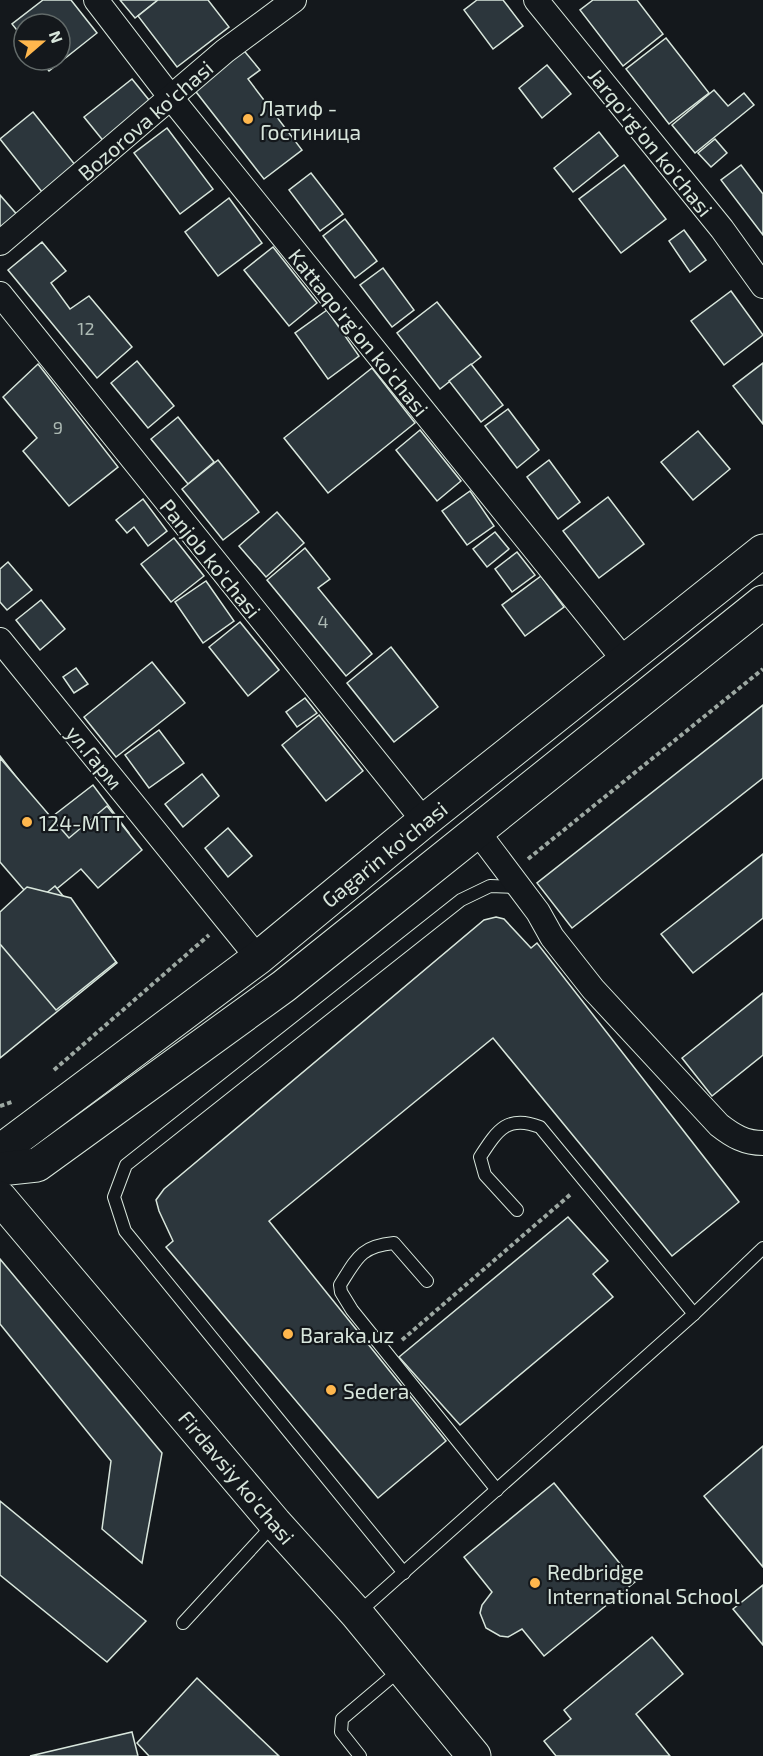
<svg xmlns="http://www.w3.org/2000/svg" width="763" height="1756" font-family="'Exo 2',sans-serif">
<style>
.building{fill:#2c363c;stroke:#d8e6dc;stroke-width:1.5}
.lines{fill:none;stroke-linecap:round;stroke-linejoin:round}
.lane-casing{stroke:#d8e6dc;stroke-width:14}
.street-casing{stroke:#d8e6dc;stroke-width:26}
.secondary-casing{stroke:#d8e6dc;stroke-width:35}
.path{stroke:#9da8a2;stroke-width:4;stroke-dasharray:4.5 3;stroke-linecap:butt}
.lane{stroke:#14181c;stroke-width:12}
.street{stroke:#14181c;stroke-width:24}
.secondary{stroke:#14181c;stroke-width:33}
.poi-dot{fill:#ffb74d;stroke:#14181c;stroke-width:2}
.labels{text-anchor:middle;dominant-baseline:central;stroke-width:4.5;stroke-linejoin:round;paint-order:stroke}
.number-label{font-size:18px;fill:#adbab4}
.poi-label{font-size:21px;fill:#d8e6dc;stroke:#14181c;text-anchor:start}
.street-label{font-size:21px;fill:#d8e6dc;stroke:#14181c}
</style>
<rect width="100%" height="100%" fill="#14181c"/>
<!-- building -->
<g class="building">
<path d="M43,0H71L97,33L49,71L40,60H60V24H24V39L12,24Z"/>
<path d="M120,0H158L135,18Z"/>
<path d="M158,0H208L229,27L177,67L138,16Z"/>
<path d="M477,0H503L523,26L493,49L464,10Z"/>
<path d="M593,0H637L663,34L623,66L580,10Z"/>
<path d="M666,38L709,93L669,124L626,69Z"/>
<path d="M241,47L260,70L248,79L302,150L264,179L193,88Z"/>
<path d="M547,65L571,94L542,118L519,88Z"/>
<path d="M132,79L153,105L105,143L84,117Z"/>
<path d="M714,90L728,106L744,93L754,105L695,153L672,125Z"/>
<path d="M33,112L84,176L50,202L0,139Z"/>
<path d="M167,128L213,189L180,214L134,153Z"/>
<path d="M599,132L618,156L573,192L554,168Z"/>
<path d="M715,139L727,153L711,167L698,153Z"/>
<path d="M624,165L666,219L621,253L579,199Z"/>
<path d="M741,165L763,194V235L721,180Z"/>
<path d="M311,173L343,214L320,231L289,190Z"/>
<path d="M0,195L20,218L0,235Z"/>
<path d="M229,198L262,243L218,276L185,232Z"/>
<path d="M345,219L377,261L355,278L323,236Z"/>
<path d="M684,230L706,260L690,272L669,241Z"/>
<path d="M42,242L66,271L51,283L70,309L89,296L132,347L97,378L8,270Z"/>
<path d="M273,247L317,303L289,326L244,270Z"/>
<path d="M383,268L414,310L392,327L360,285Z"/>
<path d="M731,291L763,335L724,365L691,321Z"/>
<path d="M437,302L481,357L440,389L397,333Z"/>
<path d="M327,310L359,356L328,379L295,333Z"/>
<path d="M137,361L174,406L148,428L111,383Z"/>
<path d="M763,363V424L733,386Z"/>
<path d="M38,364L118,467L69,506L23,451L37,438L3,397Z"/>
<path d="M471,364L503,405L481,422L449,381Z"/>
<path d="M372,368L415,423L328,493L284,438Z"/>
<path d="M508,409L539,450L517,468L485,426Z"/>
<path d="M178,417L214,462L188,484L151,439Z"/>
<path d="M420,430L461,481L437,501L396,450Z"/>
<path d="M698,431L730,469L693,500L661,462Z"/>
<path d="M218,460L259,512L223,540L182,489Z"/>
<path d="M549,460L580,502L558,519L527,477Z"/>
<path d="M470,491L494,526L467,545L442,511Z"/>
<path d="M608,497L644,544L599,578L563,531Z"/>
<path d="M143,499L167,531L148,546L134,527L127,533L116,520Z"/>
<path d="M277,512L304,543L266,577L239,546Z"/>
<path d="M495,532L509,549L487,567L473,549Z"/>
<path d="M174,538L204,576L171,602L141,564Z"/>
<path d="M305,548L330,579L318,588L372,654L346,676L267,580Z"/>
<path d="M517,552L535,575L512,592L495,569Z"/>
<path d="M8,562L32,590L7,610L0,602V569Z"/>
<path d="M541,576L564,607L525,636L502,605Z"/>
<path d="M206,581L234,621L203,643L175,602Z"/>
<path d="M41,600L65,629L40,650L16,620Z"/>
<path d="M240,622L279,670L248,696L209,647Z"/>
<path d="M391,647L438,707L394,742L347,683Z"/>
<path d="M152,662L185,703L116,757L84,717Z"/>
<path d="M76,668L88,684L74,693L63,677Z"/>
<path d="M305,698L317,713L297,727L286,712Z"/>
<path d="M763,705V778L572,928L537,883Z"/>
<path d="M319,715L363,771L326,801L282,745Z"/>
<path d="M159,730L184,763L149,788L125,755Z"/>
<path d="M0,756L49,819L93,785L129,833L90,864L73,847L31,879L0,843Z"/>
<path d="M0,758L69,838L107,806L142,850L98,888L81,869L37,905L0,862Z"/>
<path d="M202,774L219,796L183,827L165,804Z"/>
<path d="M228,828L252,856L228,877L205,848Z"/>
<path d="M763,854V918L693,973L661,934Z"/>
<path d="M55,886L117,963L0,1058V931Z"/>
<path d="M27,887L71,898L116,962L56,1010L0,944V912Z"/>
<path d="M496,917L504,919L531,948L537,943L739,1202L672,1256L493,1038L269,1221L446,1441L378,1498L166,1247L173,1241L159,1211L156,1200L164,1189L484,920Z"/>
<path d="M763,993V1055L712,1096L682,1058Z"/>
<path d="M568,1217L608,1261L593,1274L613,1297L460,1425L399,1357Z"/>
<path d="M0,1259L162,1453L142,1563L102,1529L111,1461L0,1324Z"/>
<path d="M763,1446V1567L704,1496Z"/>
<path d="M554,1483L635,1582L544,1656L522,1629L508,1637L500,1636L486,1628L480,1613L482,1605L492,1592L464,1557Z"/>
<path d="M0,1501L146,1621L107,1662L0,1575Z"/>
<path d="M763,1585V1645L733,1609Z"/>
<path d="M652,1637L683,1674L636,1714L670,1756H556L544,1741L571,1719L564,1710Z"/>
<path d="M197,1678L279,1756H149L137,1743Z"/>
<path d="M132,1732L138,1756H30Z"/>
</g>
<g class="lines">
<defs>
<g id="lane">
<path d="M517,1210L485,1175L480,1157C497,1131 507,1114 540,1127L694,1314"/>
<path d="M427,1281L394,1243C361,1246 357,1258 340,1285L341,1292L352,1310L497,1490"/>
<path d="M404,1573L125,1231L114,1197L126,1165L461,900L490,886L518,887"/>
<path d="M358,1613L694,1314L763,1248"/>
<path d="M183,1623L274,1524"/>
<path d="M360,1756L341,1732L342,1719L401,1669"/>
</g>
<g id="street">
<path d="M96,0L172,99L625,661"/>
<path d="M536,0L722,229L763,286"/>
<path d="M0,243L225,51L294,0"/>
<path d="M0,294L424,821"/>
<path d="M0,640L258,958"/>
<path d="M477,831L538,912L552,937L593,989L719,1125C733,1136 745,1143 763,1143"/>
</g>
<g id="secondary">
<path d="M0,1151L258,958L424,821L763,551"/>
<path d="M0,1169L37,1165L284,986L763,602"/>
<path d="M0,1198L275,1523L357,1614L474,1756"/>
</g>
</defs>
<!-- lane casing -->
<use href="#lane" class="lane-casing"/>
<!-- street casing -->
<use href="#street" class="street-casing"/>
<!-- secondary casing -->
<use href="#secondary" class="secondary-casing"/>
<!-- path -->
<g class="path">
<path d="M528,859L763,669"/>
<path d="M54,1070L209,935"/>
<path d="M0,1106L12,1102"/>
<path d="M402,1340L571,1194"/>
</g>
<!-- lane -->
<use href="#lane" class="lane"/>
<!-- street -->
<use href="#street" class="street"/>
<!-- secondary -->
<use href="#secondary" class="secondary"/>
</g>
<!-- markers -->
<g class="poi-dot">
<circle cx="248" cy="119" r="6"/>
<circle cx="27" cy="822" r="6"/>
<circle cx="288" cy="1334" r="6"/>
<circle cx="331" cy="1390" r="6"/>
<circle cx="535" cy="1583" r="6"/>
</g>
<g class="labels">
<!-- number labels -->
<g class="number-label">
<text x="86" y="328">12</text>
<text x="58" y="427">9</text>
<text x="323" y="621">4</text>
</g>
<!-- poi labels -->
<g class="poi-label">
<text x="260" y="107">Латиф -<tspan x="260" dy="24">Гостиница</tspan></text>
<text x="39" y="822">124-MTT</text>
<text x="300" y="1334">Baraka.uz</text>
<text x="343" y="1390">Sedera</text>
<text x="547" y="1571">Redbridge<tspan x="547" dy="24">International School</tspan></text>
</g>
<!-- street labels -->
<g class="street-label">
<text transform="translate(145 120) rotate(-41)">Bozorova ko'chasi</text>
<text transform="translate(651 142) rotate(51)">Jarqo'rg'on ko'chasi</text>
<text transform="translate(359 332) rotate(51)">Kattaqo'rg'on ko'chasi</text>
<text transform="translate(211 558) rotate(51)">Panjob ko'chasi</text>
<text transform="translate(95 757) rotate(51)">ул.Гарм</text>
<text transform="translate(384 854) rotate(-39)">Gagarin ko'chasi</text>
<text transform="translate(237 1477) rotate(50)">Firdavsiy ko'chasi</text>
</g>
</g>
<!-- north arrow -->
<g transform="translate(42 42) rotate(70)"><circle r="28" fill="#14181c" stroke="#626a69" stroke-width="1.5"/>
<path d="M0-4.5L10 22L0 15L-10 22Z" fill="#ffb74d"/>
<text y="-9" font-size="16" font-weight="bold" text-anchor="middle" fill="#d8e6dc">N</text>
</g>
</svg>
